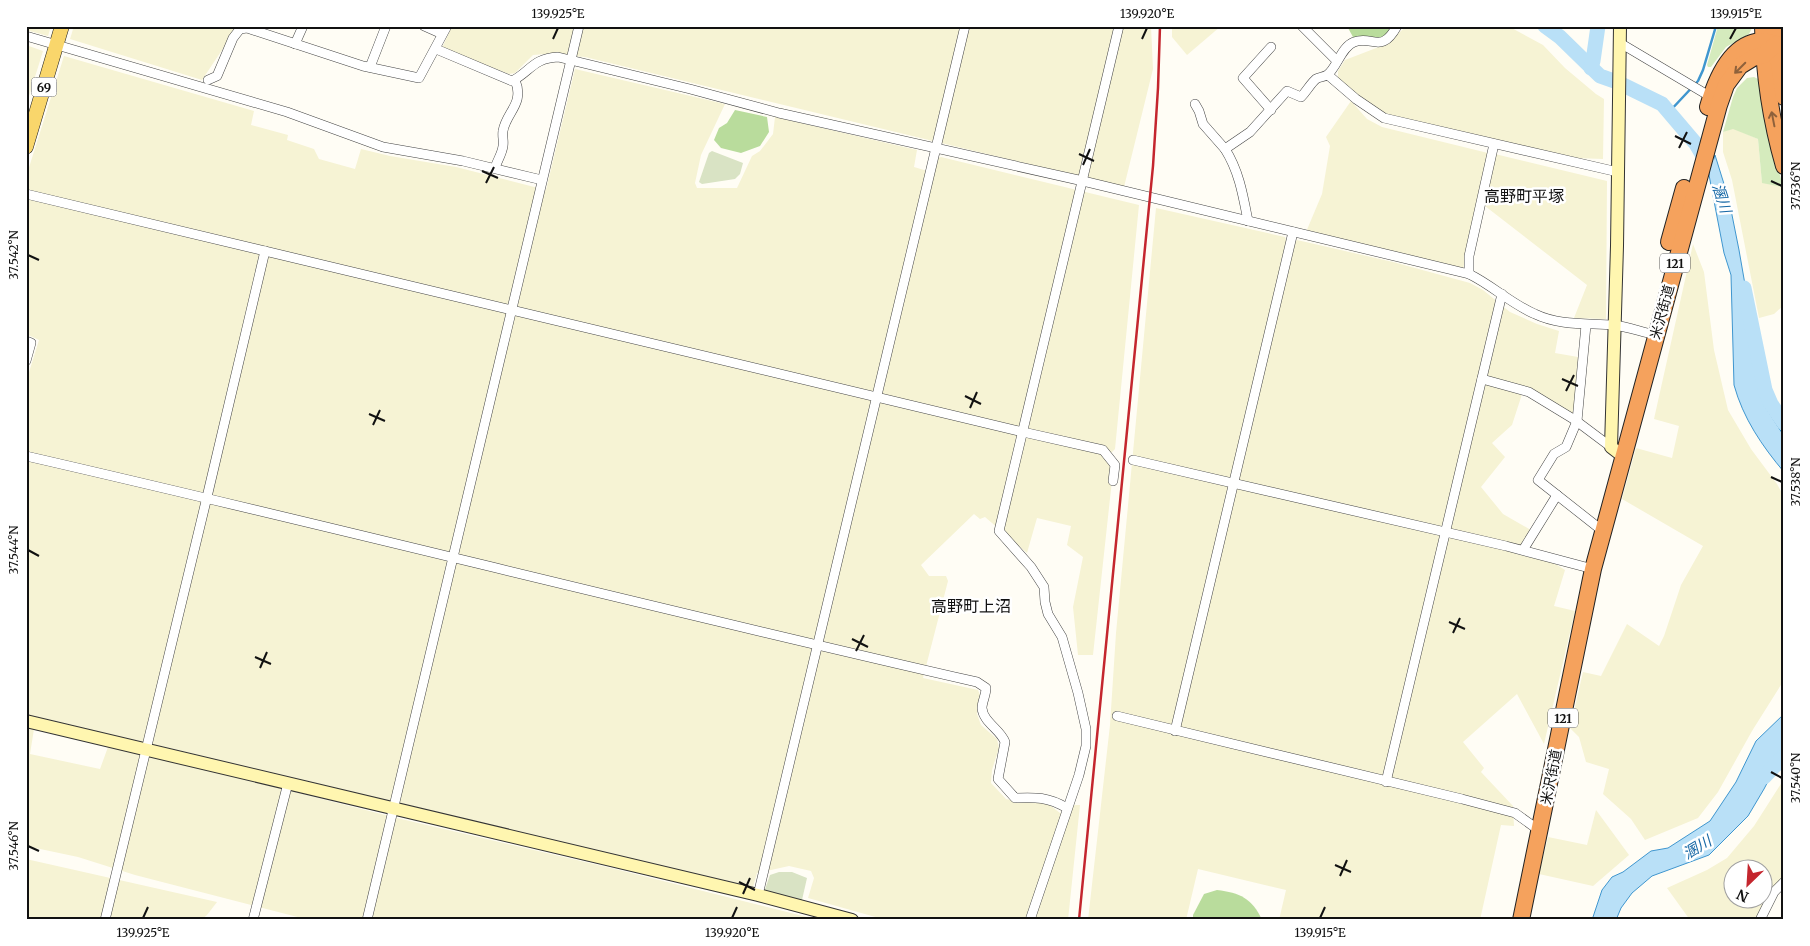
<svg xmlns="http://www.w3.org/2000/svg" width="1810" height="946" font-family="Merriweather,'Noto Sans JP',serif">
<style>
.farmland{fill:#f6f3d4;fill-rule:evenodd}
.green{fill:#d5ebbd}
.forest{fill:#b9dc9c}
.cemetery{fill:#d9e3c4}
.water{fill:#b9e0f7;stroke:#3f96cf}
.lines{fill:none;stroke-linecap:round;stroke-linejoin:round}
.stream{stroke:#3f96cf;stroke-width:2.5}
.river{stroke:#b9e0f7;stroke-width:15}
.street-casing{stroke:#444;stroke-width:10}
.secondary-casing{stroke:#333;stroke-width:14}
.primary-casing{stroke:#222;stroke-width:15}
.highway-casing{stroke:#222;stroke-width:18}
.street{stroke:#fff;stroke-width:9}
.secondary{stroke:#fff6b0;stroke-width:12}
.primary{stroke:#f9d66b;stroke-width:14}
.highway{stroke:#f5a25d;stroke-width:16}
.rail{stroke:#c4262e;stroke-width:2.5}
.oneway{stroke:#8e613b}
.ticks{fill:none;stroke:#111;stroke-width:2}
.labels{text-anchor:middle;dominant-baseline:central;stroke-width:5;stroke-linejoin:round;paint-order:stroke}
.shield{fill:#fff;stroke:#585858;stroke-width:1}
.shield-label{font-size:12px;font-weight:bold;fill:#111}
.street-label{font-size:14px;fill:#111;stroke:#fff}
.water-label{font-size:15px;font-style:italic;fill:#1768a6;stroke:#fff}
.quarter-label{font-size:16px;fill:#111;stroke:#fff}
.neatline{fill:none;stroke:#111;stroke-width:2}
.ticks-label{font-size:12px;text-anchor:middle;fill:#111}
</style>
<rect width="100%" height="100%" fill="#fffdf5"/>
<!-- farmland -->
<g class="farmland">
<path d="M26,26H51L48,36L26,30Z"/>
<path d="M74,26H238L202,80L70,39Z"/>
<path d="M452,26H1151L1153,69L1124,187L585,57L545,54L533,55L515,73L509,74L442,48Z"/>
<path d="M1172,26H1221L1187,55L1172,37Z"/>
<path d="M1407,26H1508L1543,45L1565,68L1596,94L1604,99L1603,159L1575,158L1391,115L1379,111L1338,79V71L1345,60L1384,45Z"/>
<path d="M26,45L43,51L26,106Z"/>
<path d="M64,56L254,111L251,125L288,135L287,140L314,149L319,159L355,169L361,149L390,156L456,167L546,190L575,69L725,104L701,155L695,183L697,188H737L752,156L760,151L773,134L775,117L917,150L914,167L934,173L938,158L941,157L1139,205L1115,449L1106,458L1113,471L1093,655H1078L1073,607L1083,557L1067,545L1071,526L1037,518L1027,553L985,517L980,519L974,514L921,565L929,576H946L948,581L923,678L978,690L980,695L977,714L981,725L997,739L999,748L992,770L991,783L1006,799L1019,802H1046L1060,813L1074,805H1080L1068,920H886L808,898L814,878L811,871L789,866L757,873L753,887L387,803L182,751L26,715V382L39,340L26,334V177Z"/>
<path d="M1351,101L1367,119L1382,127L1488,153L1463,269L1306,232L1322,194L1330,146L1326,137Z"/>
<path d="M1733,128L1758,139L1762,182L1783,187L1784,190V305L1774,314L1759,318L1732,180L1723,152V132Z"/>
<path d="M1495,154L1607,181L1606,319L1574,318L1587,285L1485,206V197Z"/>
<path d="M1156,208L1285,237L1287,242L1294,243L1297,240L1393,262L1470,283L1483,290L1510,312L1537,324L1559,331L1555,353L1578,357L1573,416L1524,388L1512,425L1492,443L1505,457L1481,487L1503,514L1531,530L1516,554L1554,563L1565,570L1554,606L1575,611L1544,744L1517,694L1463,742L1484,768L1481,772L1513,806L1514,826L1501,825L1480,920H1279L1286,890L1198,869L1186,920H1088L1110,725L1116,633Z"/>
<path d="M1693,244L1704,272L1714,350L1728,410L1751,449L1777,484L1784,497V680L1752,731L1718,792L1698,818L1645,840L1631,819L1603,794L1609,769L1586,762L1579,737L1570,728L1583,672L1601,676L1627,624L1659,646L1664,636L1681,585L1703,546L1622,499L1636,448L1672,458L1679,426L1654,419Z"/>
<path d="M26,727L34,729L30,754L100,769L108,747L172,761L397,818L611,868L819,920H309L135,875L78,857L26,846Z"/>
<path d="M1784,779V885L1778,881L1757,916L1750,920H1690L1667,888L1707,870L1727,858L1754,826ZM1732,868H1762V898H1732Z"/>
<path d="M1596,810L1629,855L1593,886L1539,874L1548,837L1587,845Z"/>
<path d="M26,859L217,902L207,915L201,920H26Z"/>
</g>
<!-- green -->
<g class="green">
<path d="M1718,26H1753L1749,34L1726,47L1711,67H1708L1707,65Z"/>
<path d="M1754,77L1758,79L1763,86L1768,128L1783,187L1762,183L1758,139L1733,129L1723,132L1733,97L1737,88L1747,78Z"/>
</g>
<!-- forest -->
<g class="forest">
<path d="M1347,26H1400C1382,43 1376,45 1353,37Z"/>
<path d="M735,110L767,117L769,132L760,146L741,153L721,148L714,140L719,128L727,123Z"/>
<path d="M1217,890C1240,893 1252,898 1262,920H1193V915L1204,894Z"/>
</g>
<!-- cemetery -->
<g class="cemetery">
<path d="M712,151L743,163L740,174L735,179L702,184L699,182L709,153Z"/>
<path d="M779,872H792L807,878L802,900L799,901L764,892L770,875Z"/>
</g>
<!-- water -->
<g class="water">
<path d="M1715,155L1729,200L1739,250L1747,296L1749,334L1759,388L1766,408L1784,436V472C1762,446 1743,418 1734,385L1731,275L1724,253L1709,175Z"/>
<path d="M1784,714V751L1764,789L1748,816L1709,855L1652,876L1632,893L1621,908L1616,920H1592L1602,890L1612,877L1623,872L1651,851L1668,848L1710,821L1736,782L1756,741Z"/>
</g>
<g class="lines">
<!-- stream -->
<path class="stream" d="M1669,112L1698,81L1703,70L1716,26"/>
<!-- river -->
<g class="river">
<path d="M1545,26L1560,37L1600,76L1617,82L1662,104L1696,144L1709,166"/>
<path d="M1591,68L1593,61L1598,26"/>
<path d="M1744,288L1765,390L1771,404L1784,423"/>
<path d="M1764,777L1784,756"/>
</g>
<defs>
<g id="street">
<path d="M424,26L442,34"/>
<path d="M1302,26L1337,61"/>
<path d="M26,36L287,112L383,147L463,161L542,180"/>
<path d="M1620,43L1711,97"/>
<path d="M295,44L303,26"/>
<path d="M1271,47L1243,78L1271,110"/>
<path d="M436,49L512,81C530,72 533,58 558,57L690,89L779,113L1083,181L1469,274C1492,285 1511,304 1535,314C1560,326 1587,323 1614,325C1628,327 1642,332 1656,335"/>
<path d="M370,67L386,26"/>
<path d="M1328,75L1356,99L1384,118L1618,172"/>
<path d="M208,80L217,76L233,38L240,29L247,28L363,66L419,78L447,26"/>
<path d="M1195,104L1199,111L1203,124L1225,149"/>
<path d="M495,168C497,161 502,154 503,146C504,141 502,136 503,131C506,112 525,104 515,80"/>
<path d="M26,194L1023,432L1103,450L1115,465L1113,481"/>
<path d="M1248,221C1243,195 1239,171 1225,149L1250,132L1287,91L1301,97C1306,92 1311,83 1316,79C1319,77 1324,77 1327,75C1337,68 1341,47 1354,42C1373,35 1381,55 1397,26"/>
<path d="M1469,274V256L1494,144"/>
<path d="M1586,325L1577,421L1566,447L1554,454L1538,480L1604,532"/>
<path d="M26,341L31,343L26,361"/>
<path d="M1482,379L1529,392L1575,420L1611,447"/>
<path d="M26,456C344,529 660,610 977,682L986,688C986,695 982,702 982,708C983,722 1001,730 1005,742L998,779L1015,798C1036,797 1048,797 1067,808"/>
<path d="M1133,460L1506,546L1593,569"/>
<path d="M1523,550L1557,495"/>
<path d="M1117,716L1462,799L1515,813L1540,831"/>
<path d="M1175,731L1293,232"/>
<path d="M1386,782L1502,294"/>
<path d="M758,895L965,26"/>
<path d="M105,920L207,497L265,251"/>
<path d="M253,920L288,783"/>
<path d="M367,920L579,26"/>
<path d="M1030,920L1079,775L1086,746V729L1078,693L1062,637L1048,614L1045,602L1044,587L1031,567L999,531L1119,26"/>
<path d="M1760,920L1774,892L1784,882"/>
</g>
<g id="secondary">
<path d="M1620,26L1617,246L1611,447L1624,457"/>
<path d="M26,721L758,895L852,920"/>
</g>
<path id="primary" d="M26,147L62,26"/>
<g id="highway">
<path d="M1763,26C1764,73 1771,121 1784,166"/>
<path d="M1776,26V44L1784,97"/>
<path d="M1708,107C1715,82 1729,44 1761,41C1766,41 1772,43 1776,44"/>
<path d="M1669,242L1684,188"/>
<path d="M1521,920L1593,569L1719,105L1726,85L1740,66L1753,58L1764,55L1776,44"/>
</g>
</defs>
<!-- street casing -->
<use href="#street" class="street-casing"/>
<!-- secondary casing -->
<use href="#secondary" class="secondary-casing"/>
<!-- primary casing -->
<use href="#primary" class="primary-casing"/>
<!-- highway casing -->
<use href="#highway" class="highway-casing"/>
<!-- street -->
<use href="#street" class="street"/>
<!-- secondary -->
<use href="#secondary" class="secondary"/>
<!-- primary -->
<use href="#primary" class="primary"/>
<!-- highway -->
<use href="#highway" class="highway"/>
<!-- rail -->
<path class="rail" d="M1079,920L1153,166L1158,88L1160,26"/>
</g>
<!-- one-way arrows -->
<defs><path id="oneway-shaft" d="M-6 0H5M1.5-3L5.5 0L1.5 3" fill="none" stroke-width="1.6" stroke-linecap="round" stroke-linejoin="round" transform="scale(1.25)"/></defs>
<g class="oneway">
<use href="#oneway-shaft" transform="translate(1740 68) rotate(135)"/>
<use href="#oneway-shaft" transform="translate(1773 119) rotate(-101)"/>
</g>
<!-- ticks -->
<path class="ticks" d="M553,39L558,28M1142,39L1147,28M1730,39L1736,28M1675,136L1691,144M1679,148L1687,132M1079,154L1094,161M1083,165L1090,149M482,171L498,178M1771,181L1782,186M486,183L494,167M28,255L39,260M1562,379L1578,386M1566,391L1574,375M965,396L981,404M970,408L977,392M369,414L385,421M373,425L380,410M1771,477L1782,482M28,550L39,556M1449,622L1465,629M1453,633L1460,618M852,639L868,647M856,651L864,635M255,657L271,664M260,668L267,652M1771,772L1782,778M28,846L39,851M1335,865L1351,872M1340,876L1347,860M739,882L755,890M743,894L750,878M143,918L148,907M732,918L737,907M1320,918L1325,907"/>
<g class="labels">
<!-- shield labels -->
<g class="shield">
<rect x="31.5" y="77.5" width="25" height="19" rx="4"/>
<rect x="1660" y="253.5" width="30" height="19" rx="4"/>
<rect x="1548" y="708.5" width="30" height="19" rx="4"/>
</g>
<g class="shield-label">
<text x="44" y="87">69</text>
<text x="1675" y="263">121</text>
<text x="1563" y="718">121</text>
</g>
<!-- street labels -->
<g class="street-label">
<text transform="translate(1662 312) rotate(-75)">米沢街道</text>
<text transform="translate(1551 777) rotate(-79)">米沢街道</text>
</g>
<!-- water labels -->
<g class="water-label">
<text transform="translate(1722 198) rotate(72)">溷川</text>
<text transform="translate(1697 847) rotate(-31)">溷川</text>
</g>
<!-- quarter labels -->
<g class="quarter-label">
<text x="1524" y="196">高野町平塚</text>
<text x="971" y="606">高野町上沼</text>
</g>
</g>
<!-- border -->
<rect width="1810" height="946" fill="none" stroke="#ffffff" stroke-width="55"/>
<!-- north arrow -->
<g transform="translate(1748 884) rotate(205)"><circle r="24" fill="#ffffff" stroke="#a0a0a0"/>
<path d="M0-4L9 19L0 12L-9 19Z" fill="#c4262e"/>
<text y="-8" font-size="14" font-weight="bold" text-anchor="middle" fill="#111111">N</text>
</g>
<rect x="28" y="28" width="1754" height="890" class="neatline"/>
<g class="ticks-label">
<text x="558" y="18">139.925°E</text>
<text x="1147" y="18">139.920°E</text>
<text x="1736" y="18">139.915°E</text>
<text transform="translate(1796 186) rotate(-90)" y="4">37.536°N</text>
<text transform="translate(14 255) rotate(-90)" y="4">37.542°N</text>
<text transform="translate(1796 482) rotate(-90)" y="4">37.538°N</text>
<text transform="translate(14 550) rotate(-90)" y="4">37.544°N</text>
<text transform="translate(1796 778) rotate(-90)" y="4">37.540°N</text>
<text transform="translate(14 846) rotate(-90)" y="4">37.546°N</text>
<text x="143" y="937">139.925°E</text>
<text x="732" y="937">139.920°E</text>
<text x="1320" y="937">139.915°E</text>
</g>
</svg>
